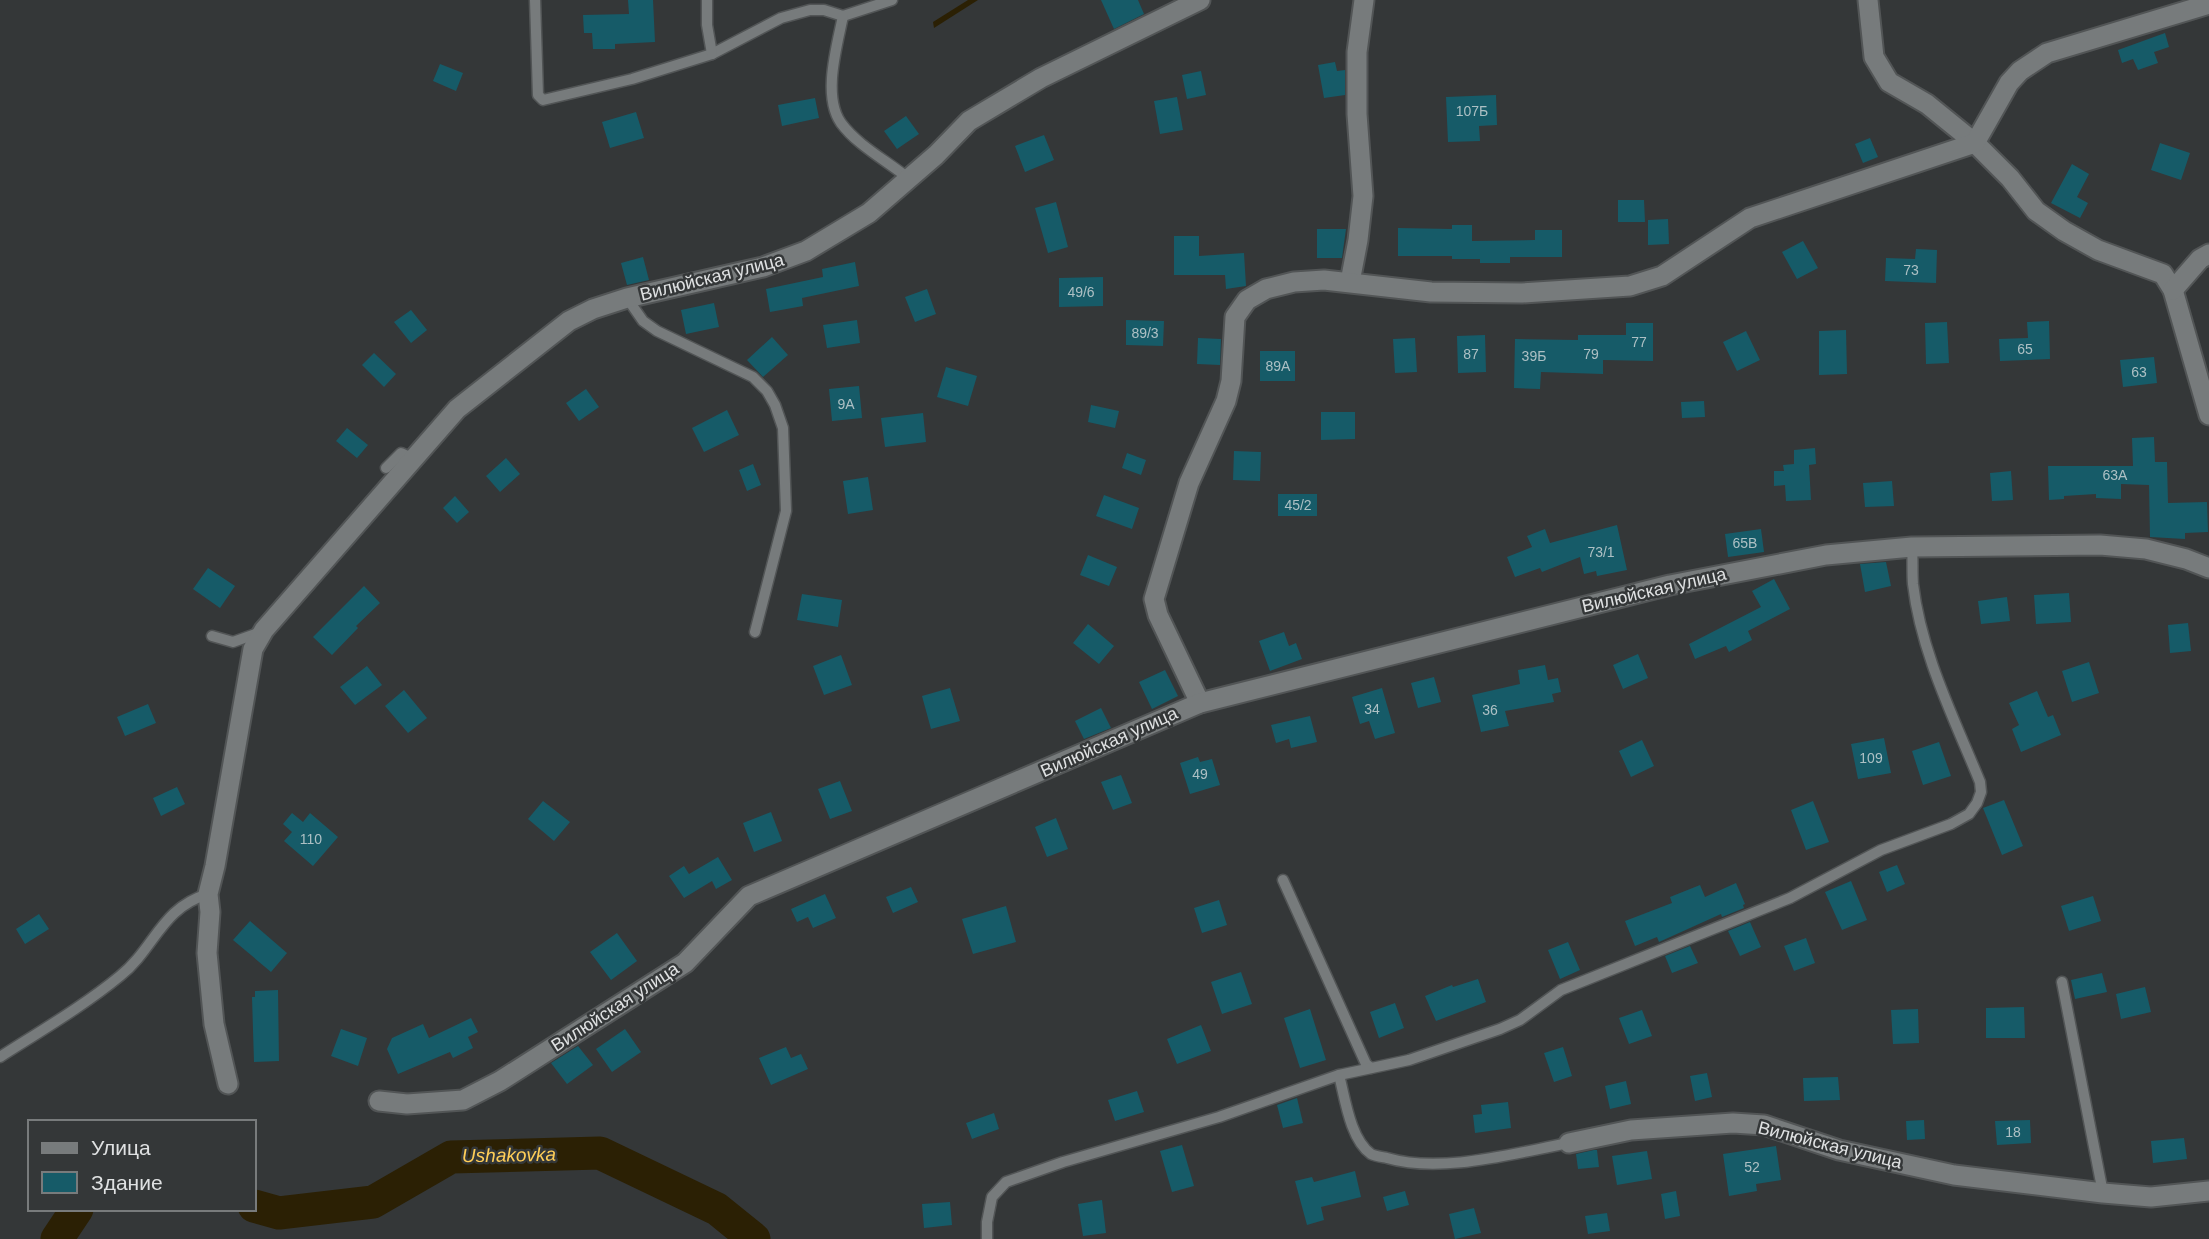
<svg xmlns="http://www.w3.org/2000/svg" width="2209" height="1239" font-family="Helvetica,sans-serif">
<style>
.water{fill:#2b2004}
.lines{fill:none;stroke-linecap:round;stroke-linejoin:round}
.river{stroke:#2b2004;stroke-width:33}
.building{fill:#165b68}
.lane-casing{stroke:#525556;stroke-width:13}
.street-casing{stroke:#525556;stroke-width:23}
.lane{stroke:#777b7c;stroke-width:10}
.street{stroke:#777b7c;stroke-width:19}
.labels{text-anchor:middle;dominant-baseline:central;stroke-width:5;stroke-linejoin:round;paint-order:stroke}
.number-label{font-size:14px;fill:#adc0c4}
.street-label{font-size:18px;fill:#dfe1e2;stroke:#343738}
.water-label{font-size:19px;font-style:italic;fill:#ffce58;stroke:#343738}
</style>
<rect width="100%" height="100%" fill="#343738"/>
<!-- water -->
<path class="water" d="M968,0H978L934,28L933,22Z"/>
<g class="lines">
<!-- river -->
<g class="river">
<path d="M254,1206L279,1213L373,1202L451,1157L600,1153L717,1209L754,1239"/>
<path d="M57,1239L77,1209"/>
</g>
</g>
<!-- building -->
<g class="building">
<path d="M628,0H653L655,42L615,44V49H593L592,33H584L583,15L629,14Z"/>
<path d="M1101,0H1138L1144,14L1114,29Z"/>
<path d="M2165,33L2169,47L2154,52L2158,63L2138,70L2133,59L2122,63L2118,50Z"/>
<path d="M1335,62L1337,71L1345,70V95L1324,98L1318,65Z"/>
<path d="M440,64L463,73L456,91L433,81Z"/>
<path d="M1201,71L1206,95L1187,99L1182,75Z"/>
<path d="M1496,95L1497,125L1479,126L1480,141L1448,142L1446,97Z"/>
<path d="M1177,97L1183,130L1160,134L1154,101Z"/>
<path d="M815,98L819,118L782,126L778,105Z"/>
<path d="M636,112L644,138L610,148L602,122Z"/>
<path d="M906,116L919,134L897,149L884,131Z"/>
<path d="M1044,135L1054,160L1025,172L1015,146Z"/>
<path d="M1870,138L1878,157L1863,163L1855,144Z"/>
<path d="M2160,143L2190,153L2181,180L2151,170Z"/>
<path d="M2072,164L2089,174L2077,197L2088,203L2080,218L2051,203Z"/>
<path d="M1618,200H1644L1645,222H1618Z"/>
<path d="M1056,202L1068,247L1048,253L1035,208Z"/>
<path d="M1668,219L1669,244L1648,245V220Z"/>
<path d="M1452,225H1472V241L1535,240V230H1562V257H1510V263H1480V259H1452V256H1398V228L1452,229Z"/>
<path d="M1317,229H1346L1342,258H1317Z"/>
<path d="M1174,236H1199V256L1244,253L1246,286L1226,289L1225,275H1174Z"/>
<path d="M1803,241L1818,268L1797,279L1782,252Z"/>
<path d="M1916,249L1937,250L1936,283L1885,281L1886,258L1915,259Z"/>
<path d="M643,257L649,280L627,285L621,263Z"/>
<path d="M855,262L859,286L802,298L803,306L770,312L766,289L823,277L822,269Z"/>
<path d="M1103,277V306L1059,307V278Z"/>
<path d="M927,289L936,314L915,322L905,297Z"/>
<path d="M714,303L719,327L686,334L681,310Z"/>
<path d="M411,310L427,330L411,343L394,322Z"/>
<path d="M857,320L860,343L827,348L823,325Z"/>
<path d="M1126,320L1164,321L1163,346L1126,345Z"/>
<path d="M2049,321L2050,359L2000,361L1999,339L2028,338L2027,322Z"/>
<path d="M1947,322L1949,363L1926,364L1925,323Z"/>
<path d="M1626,323H1653V361L1603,360V374L1541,372L1540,389L1514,388L1515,339L1578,340V335H1626Z"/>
<path d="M1846,330L1847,374L1819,375V331Z"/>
<path d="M1746,331L1760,360L1737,371L1723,342Z"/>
<path d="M1485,335L1486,372L1458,373L1457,336Z"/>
<path d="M772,337L788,355L763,377L747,360Z"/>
<path d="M1198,338L1221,339L1220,365L1197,364Z"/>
<path d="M1415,338L1417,372L1395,373L1393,339Z"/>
<rect x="1260" y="351" width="35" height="30"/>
<path d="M374,353L396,374L384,387L362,365Z"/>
<path d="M2154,357L2157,383L2123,387L2120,360Z"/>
<path d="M946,367L977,376L968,406L937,397Z"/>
<path d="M859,386L862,418L832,421L829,389Z"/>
<path d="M586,389L599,407L579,421L566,403Z"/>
<path d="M1704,401L1705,417L1682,418L1681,402Z"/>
<path d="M1091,405L1119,411L1115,428L1088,422Z"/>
<path d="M727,410L739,435L704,452L692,428Z"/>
<path d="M1321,412H1355V439L1321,440Z"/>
<path d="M923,413L926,442L885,447L881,418Z"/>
<path d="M347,428L368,445L357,458L336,441Z"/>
<path d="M2154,437L2155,462H2167L2168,503L2207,502L2208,532L2185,533V539L2150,537L2149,485L2121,484V499L2096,498V494L2064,496V499L2049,500L2048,466H2133L2132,438Z"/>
<path d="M1815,448L1816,464L1809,465L1811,500L1786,501L1785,485L1774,486V471H1784L1783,465L1794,464V450Z"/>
<path d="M1234,451L1261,452L1260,481L1233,480Z"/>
<path d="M1127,453L1146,460L1141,475L1122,468Z"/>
<path d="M506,458L520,474L500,492L486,476Z"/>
<path d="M753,464L761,485L747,491L739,470Z"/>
<path d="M2011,471L2013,500L1992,501L1990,473Z"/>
<path d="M868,477L873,510L848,514L843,481Z"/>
<path d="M1892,481L1894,506L1865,507L1863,483Z"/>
<rect x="1278" y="494" width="39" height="22"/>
<path d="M1104,495L1139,508L1132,529L1096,516Z"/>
<path d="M455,496L469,512L457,523L443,508Z"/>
<path d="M1617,525L1627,570L1597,576L1596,571L1584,574L1580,557L1542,572L1540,568L1515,577L1507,557L1532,547L1527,536L1545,529L1550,543Z"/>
<path d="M1761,529L1764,552L1728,557L1725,534Z"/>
<path d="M1088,555L1117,567L1109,586L1080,575Z"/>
<path d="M1886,562L1891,586L1865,592L1860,564Z"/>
<path d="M208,568L235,586L220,608L193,589Z"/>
<path d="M1774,579L1790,609L1748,631L1752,640L1729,652L1726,646L1695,659L1689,644L1761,607L1752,591Z"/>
<path d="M364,586L380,603L356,626L358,628L332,655L313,637Z"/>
<path d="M2069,593L2071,622L2036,624L2034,595Z"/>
<path d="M802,594L842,600L838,627L797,620Z"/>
<path d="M2007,597L2010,621L1981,624L1978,601Z"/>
<path d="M2188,623L2191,651L2170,653L2168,625Z"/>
<path d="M1088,624L1114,646L1099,664L1073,643Z"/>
<path d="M1284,632L1289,646L1296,643L1302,659L1270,671L1259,641Z"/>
<path d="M1638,654L1648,678L1623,689L1613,665Z"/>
<path d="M841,655L852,685L824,695L813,666Z"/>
<path d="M2089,662L2099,693L2072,702L2062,671Z"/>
<path d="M1545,665L1548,680L1558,678L1561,692L1552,694L1554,702L1505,711L1509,726L1481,732L1472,695L1520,684L1518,670Z"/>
<path d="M367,666L382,685L355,705L340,687Z"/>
<path d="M1165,670L1178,696L1152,709L1139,682Z"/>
<path d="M1434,677L1441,702L1418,708L1411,683Z"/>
<path d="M950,688L960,721L931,729L922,696Z"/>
<path d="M1382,688L1395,733L1375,739L1369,721L1360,724L1352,697Z"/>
<path d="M404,690L427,718L408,733L385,706Z"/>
<path d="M2037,691L2048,717L2053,715L2061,735L2021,752L2012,729L2019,725L2009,703Z"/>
<path d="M148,704L156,723L125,736L117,717Z"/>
<path d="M1101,708L1111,728L1084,739L1075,721Z"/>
<path d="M1310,716L1317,742L1291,748L1289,739L1276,743L1271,725Z"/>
<path d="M1884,738L1891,773L1858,779L1851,744Z"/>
<path d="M1642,740L1654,766L1631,777L1619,751Z"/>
<path d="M1939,742L1951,776L1923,785L1912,751Z"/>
<path d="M1198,757L1200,762L1212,759L1220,785L1190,794L1180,763Z"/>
<path d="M1121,775L1132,803L1113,810L1101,782Z"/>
<path d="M840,781L852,811L830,819L818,789Z"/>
<path d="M177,787L185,804L161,816L153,798Z"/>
<path d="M2004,800L2023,846L2002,855L1983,808Z"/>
<path d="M543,801L570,822L554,841L528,819Z"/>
<path d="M1813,801L1829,842L1806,850L1791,810Z"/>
<path d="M771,812L782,841L754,852L743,823Z"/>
<path d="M292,813L303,822L310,813L338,837L313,866L284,841L292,832L283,824Z"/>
<path d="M1056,818L1068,849L1047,857L1035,827Z"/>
<path d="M718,857L732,880L716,889L712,881L684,898L669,876L684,866L689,874Z"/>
<path d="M1897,865L1905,884L1887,892L1879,872Z"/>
<path d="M1851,881L1867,920L1842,930L1825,892Z"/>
<path d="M1736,883L1745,904L1743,905L1744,908L1722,917L1721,914L1659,942L1657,937L1635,946L1625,921L1672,903L1670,897L1700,885L1705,897Z"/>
<path d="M911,887L918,902L893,913L886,897Z"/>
<path d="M825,894L836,918L813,928L808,917L797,922L791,909Z"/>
<path d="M2093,896L2101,921L2069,931L2061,906Z"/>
<path d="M1219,900L1227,925L1202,933L1194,908Z"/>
<path d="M1006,906L1016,942L973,954L962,919Z"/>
<path d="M39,914L49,929L25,944L16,929Z"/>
<path d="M250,921L287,953L271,972L233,940Z"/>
<path d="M1750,922L1761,947L1740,956L1728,931Z"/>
<path d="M617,933L637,961L611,980L590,952Z"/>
<path d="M1806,938L1815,963L1794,971L1784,946Z"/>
<path d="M1568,942L1580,970L1560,979L1548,950Z"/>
<path d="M1690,946L1698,963L1672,973L1665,956Z"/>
<path d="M1241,972L1252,1004L1222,1014L1211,982Z"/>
<path d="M2102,973L2107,992L2075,999L2071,980Z"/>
<path d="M1478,979L1486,1002L1436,1021L1425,996L1452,985L1453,987Z"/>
<path d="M2145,987L2151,1012L2121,1019L2116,994Z"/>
<path d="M278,990L279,1061L254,1062L252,997H255V991Z"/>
<path d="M1395,1003L1404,1028L1379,1038L1370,1012Z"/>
<path d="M2024,1007L2025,1038H1986V1008Z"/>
<path d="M1310,1009L1326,1060L1300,1068L1284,1018Z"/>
<path d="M1918,1009L1919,1043L1893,1044L1891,1010Z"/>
<path d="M1642,1010L1652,1036L1629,1044L1619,1018Z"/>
<path d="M471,1018L478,1032L468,1037L473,1048L453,1058L450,1052L398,1074L387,1049L392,1038L423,1024L429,1038Z"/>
<path d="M1201,1025L1211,1051L1177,1064L1167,1039Z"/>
<path d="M341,1029L367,1038L358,1066L331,1056Z"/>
<path d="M625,1029L641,1052L612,1072L596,1049Z"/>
<path d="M578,1046L593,1065L567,1084L551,1063Z"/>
<path d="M786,1047L791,1058L801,1054L808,1069L771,1085L759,1058Z"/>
<path d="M1563,1047L1572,1076L1554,1082L1544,1053Z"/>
<path d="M1707,1073L1712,1097L1695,1101L1690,1076Z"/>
<path d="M1838,1077L1840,1100L1804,1101L1803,1078Z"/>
<path d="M1626,1081L1631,1104L1610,1109L1605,1086Z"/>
<path d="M1137,1091L1144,1112L1115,1121L1108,1100Z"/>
<path d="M1297,1098L1303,1123L1283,1128L1277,1105Z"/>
<path d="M1508,1102L1511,1128L1475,1133L1473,1115L1482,1114L1481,1105Z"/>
<path d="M994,1113L999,1129L972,1139L966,1123Z"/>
<path d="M1924,1120L1925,1139L1907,1140L1906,1121Z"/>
<path d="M2030,1120L2031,1143L1997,1145L1995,1121Z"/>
<path d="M2184,1138L2187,1159L2153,1163L2151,1141Z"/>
<path d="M1182,1145L1194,1186L1172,1192L1160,1151Z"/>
<path d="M1776,1146L1781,1180L1756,1184L1757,1191L1729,1196L1723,1154Z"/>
<path d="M1594,1150H1597L1599,1167L1578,1169L1576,1154Z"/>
<path d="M1647,1151L1652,1179L1617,1185L1612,1156Z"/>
<path d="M1355,1171L1361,1197L1321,1207L1324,1220L1307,1225L1295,1181L1312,1177L1314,1182Z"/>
<path d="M1405,1191L1409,1205L1387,1211L1383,1197Z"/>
<path d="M1676,1191L1680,1216L1665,1219L1661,1194Z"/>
<path d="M1102,1200L1106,1233L1083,1236L1078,1204Z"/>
<path d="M950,1202L952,1225L924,1228L922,1204Z"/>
<path d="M1474,1208L1481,1233L1455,1239L1449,1214Z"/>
<path d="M1607,1213L1610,1231L1588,1234L1585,1216Z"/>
</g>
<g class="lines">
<defs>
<g id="lane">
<path d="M535,0L538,95L543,100L632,79L712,54L781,18L810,10H824L843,16L892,0"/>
<path d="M707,0V25L712,54"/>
<path d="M843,16C837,46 822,96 841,123C857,145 887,161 908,178"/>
<path d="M627,298L643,321L657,331L753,377L767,391L775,405L783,428L786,511L755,632"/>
<path d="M386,468L401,453L414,459"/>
<path d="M212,636L233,642L261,632"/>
<path d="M1283,880L1366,1064L1371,1068"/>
<path d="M2062,982L2103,1193"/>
<path d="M0,1057C39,1032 85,1005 120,976C155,948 161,908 208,894"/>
<path d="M1339,1075C1345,1098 1350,1139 1371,1154C1375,1156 1382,1157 1387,1158C1442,1174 1514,1153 1569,1143"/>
<path d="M987,1239V1222L992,1197L1006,1182L1063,1162L1219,1117L1339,1075L1409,1060L1500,1029L1520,1020L1561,990L1790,898L1881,850L1951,824L1969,814L1977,803L1981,792L1980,782C1954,718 1921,653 1913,584C1912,572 1913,559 1912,547"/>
</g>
<g id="street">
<path d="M1868,0L1874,57L1889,82L1927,104L1975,143L2010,178L2036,211L2064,231L2098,250L2163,274L2173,290L2209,415"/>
<path d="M1350,282L1358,240L1363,196L1357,114V52L1364,0"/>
<path d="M2173,290L2200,259L2209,254"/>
<path d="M1200,703L1158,615L1154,599L1189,483L1226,401L1231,381L1235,317L1247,300L1266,289L1294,282L1324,280L1431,292L1522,293L1630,286L1662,276L1750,218L1975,143L2009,83L2020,71L2047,53L2209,4"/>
<path d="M228,1084L214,1024L207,953L210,912L208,894L215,866L253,649L264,630L457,409L569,321L593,309L627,298L763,267L806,251L869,213L936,155L969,121L1041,78L1200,0"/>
<path d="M379,1101L407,1104L463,1100L500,1081L685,963L749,896L1200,703L1670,585L1826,555L1912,547L2100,545L2146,549L2186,559L2209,568"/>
<path d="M1569,1143L1631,1130L1733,1123L1764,1125L1839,1150L1954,1175L2103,1193L2151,1197L2209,1191"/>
</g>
</defs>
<!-- lane casing -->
<use href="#lane" class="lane-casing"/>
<!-- street casing -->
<use href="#street" class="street-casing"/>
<!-- lane -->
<use href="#lane" class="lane"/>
<!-- street -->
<use href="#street" class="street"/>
</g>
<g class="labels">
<!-- number labels -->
<g class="number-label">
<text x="1472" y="111">107Б</text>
<text x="1911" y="270">73</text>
<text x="1081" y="292">49/6</text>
<text x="1145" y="333">89/3</text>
<text x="1639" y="342">77</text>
<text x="2025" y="349">65</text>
<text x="1471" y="354">87</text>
<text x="1591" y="354">79</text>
<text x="1534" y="356">39Б</text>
<text x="1278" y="366">89А</text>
<text x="2139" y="372">63</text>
<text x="846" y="404">9А</text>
<text x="2115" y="475">63А</text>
<text x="1298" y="505">45/2</text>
<text x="1745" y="543">65В</text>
<text x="1601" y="552">73/1</text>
<text x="1372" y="709">34</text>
<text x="1490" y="710">36</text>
<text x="1871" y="758">109</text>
<text x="1200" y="774">49</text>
<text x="311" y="839">110</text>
<text x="2013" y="1132">18</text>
<text x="1752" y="1167">52</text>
</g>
<!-- street labels -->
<g class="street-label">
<text transform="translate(712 277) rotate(-14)">Вилюйская улица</text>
<text transform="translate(1654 590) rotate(-13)">Вилюйская улица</text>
<text transform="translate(1109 742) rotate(-24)">Вилюйская улица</text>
<text transform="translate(615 1007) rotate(-33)">Вилюйская улица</text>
<text transform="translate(1830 1145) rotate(14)">Вилюйская улица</text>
</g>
<!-- water labels -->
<g class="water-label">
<text transform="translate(509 1155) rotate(-1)">Ushakovka</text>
</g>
</g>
<!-- legend -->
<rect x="28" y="1120" width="228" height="91" fill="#343738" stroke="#787b7c" stroke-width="2"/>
<rect x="42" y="1143" width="35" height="10" fill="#777b7c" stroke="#787b7c" stroke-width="2"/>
<text x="91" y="1155" font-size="21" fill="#dfe1e2">Улица</text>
<rect x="42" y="1172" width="35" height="21" fill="#165b68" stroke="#787b7c" stroke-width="2"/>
<text x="91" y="1190" font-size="21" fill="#dfe1e2">Здание</text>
</svg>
